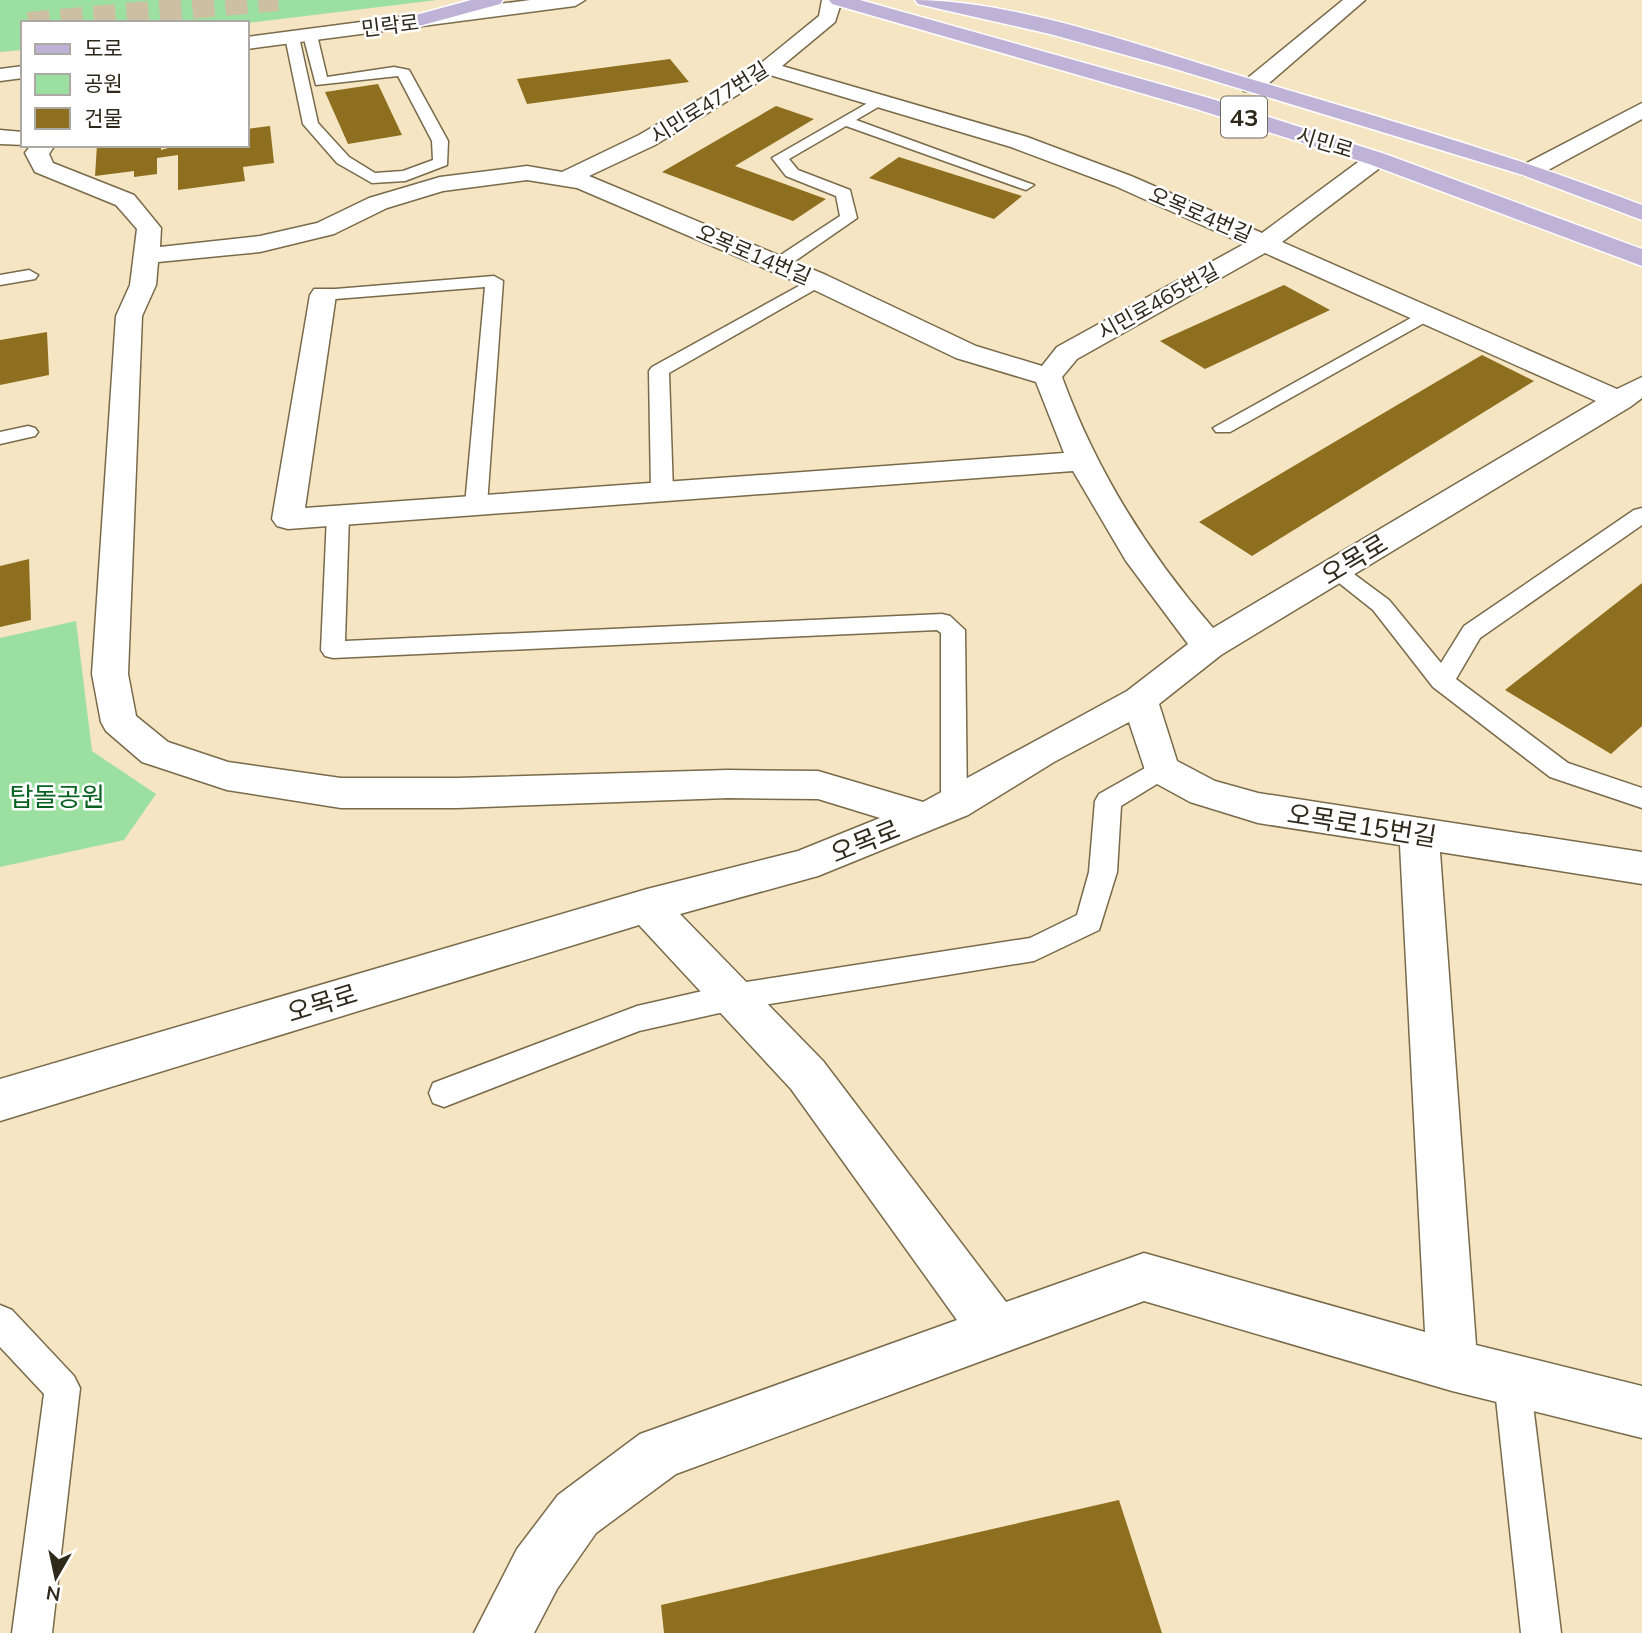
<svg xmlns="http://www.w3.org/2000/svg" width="1642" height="1633" font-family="Mulish,'Noto Sans KR',sans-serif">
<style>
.green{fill:#9ce0a1}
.building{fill:#8d6f1f}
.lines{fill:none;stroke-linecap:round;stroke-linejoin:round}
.trunk-tunnel{stroke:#cdbfa1;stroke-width:22;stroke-dasharray:22 11;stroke-linecap:butt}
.service-casing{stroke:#786a4a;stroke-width:3}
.minor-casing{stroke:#786a4a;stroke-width:3}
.secondary-casing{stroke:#786a4a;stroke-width:3}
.primary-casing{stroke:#fff;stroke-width:3}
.service{fill:#fff;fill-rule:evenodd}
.minor{fill:#fff;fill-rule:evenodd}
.secondary{fill:#fff;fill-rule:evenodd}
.primary{fill:#beb2d7;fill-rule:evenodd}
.labels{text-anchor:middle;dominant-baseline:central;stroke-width:5;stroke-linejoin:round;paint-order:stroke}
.far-street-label{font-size:21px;fill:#2f291b;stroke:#fff}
.shield{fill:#fff;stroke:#6d695f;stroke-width:2}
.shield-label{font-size:24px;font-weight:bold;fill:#2f291b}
.street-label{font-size:26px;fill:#2f291b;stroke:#fff}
.park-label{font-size:26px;fill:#096221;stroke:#fff}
</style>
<rect width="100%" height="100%" fill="#f5e5c2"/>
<!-- green -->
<g class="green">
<path d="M0,0H437L247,23H23V50L0,52Z"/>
<path d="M76,621L92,751L156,794L124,840L0,867V638Z"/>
</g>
<!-- building -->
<g class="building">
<path d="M670,59L689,82L527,104L517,79Z"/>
<path d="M378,84L402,135L348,144L325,92Z"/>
<path d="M776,106L814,119L735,166L826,199L793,221L662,172Z"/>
<path d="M270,126L274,163L243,167L245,181L178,190V155L157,158V174L134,177V171L95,176L97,145H161V150L179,145H247V129Z"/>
<path d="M899,157L1022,196L994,219L869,178Z"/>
<path d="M1284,285L1330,310L1205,369L1160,341Z"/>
<path d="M47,332L49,375L0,385V340Z"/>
<path d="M1482,355L1534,381L1252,556L1199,522Z"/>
<path d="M29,559L31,620L0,627V566Z"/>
<path d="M1642,583V726L1611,754L1505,690Z"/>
<path d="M1119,1500L1162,1633H664L661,1605Z"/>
</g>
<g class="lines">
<!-- trunk-tunnel -->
<path class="trunk-tunnel" d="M28,23L278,0"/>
<defs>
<g id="service">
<path d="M310,31L317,35L327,77L394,67L409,70L448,141L447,165L405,181L372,183L337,163L303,124L285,37L287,34L299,37L318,123L349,157L375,173L403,171L433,160L432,141L398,76L316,85L303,35Z"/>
<path d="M880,96L885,97V103L856,120L1034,185L1026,190L1020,188L846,126L789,159L798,170L850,190L857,218L785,268H773L770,264L773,260L840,216L836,196L786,176L772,158Z"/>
<path d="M29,270L38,275L35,279L0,285V275Z"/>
<path d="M494,276L503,281L487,505L476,512L465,505L485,287L323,300L314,295L323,290Z"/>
<path d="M817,276L823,277L826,281L823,285L669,373L673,492L669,497H655L651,492L649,371L652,367Z"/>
<path d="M1427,309L1433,310L1436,314L1433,318L1230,432H1216L1213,428Z"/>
<path d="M28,426L35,428L38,432L35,436L0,444V432Z"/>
<path d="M338,508L349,515L345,641L942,614L950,616L965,630L967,805L963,812L954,815L945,812L941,805V633L937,630L333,658L325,656L321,650L327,515Z"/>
<path d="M1642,508V525L1480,638L1456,679L1568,763L1642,788V808L1550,777L1433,687L1373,610L1324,571L1327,566H1343L1389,600L1441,663L1464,626L1634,510Z"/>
<path d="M1161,759L1170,762L1174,769L1170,776L1121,806L1117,872L1099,930L1034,961L733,1010L639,1031L444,1107L433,1103L429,1093L433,1083L637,1006L733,984L1030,938L1077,915L1089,872L1095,801L1099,794Z"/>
<path d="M0,1305L12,1310L74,1376L80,1388L52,1633H12L44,1394L0,1347Z"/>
<path d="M1512,1362L1524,1368L1530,1380L1561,1633H1521L1494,1380L1500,1368Z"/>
</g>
<g id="minor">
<path d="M822,0H842L835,22L782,66L1027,137L1131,176L1262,233L1369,154H1385L1389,159L1385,164L1282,242L1617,389L1642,377V398L1630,407L1221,655L1159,704L1177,761L1215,781L1258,793L1642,852V884L1440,852L1476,1345L1642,1386V1438L1452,1391L1144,1301L676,1474L596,1533L557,1589L534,1633H474L517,1549L558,1495L640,1434L957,1320L791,1089L639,925L0,1121V1079L647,889L798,851L880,818L818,799L728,798L457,808H341L227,790L142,762L106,731L101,722L92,674L116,316L130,285L137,229L116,205L35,172L25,153L31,145H55L49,154L53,163L134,195L161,228L160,247L260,236L317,223L369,198L440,177L527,166L562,172L639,135L760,64L819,16ZM770,75L1011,147L1115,186L1244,244L1057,347L1042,366L976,346L826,275L589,176L655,145ZM527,180L577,188L808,287L956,358L1036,382L1064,453L305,508L336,295L332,289H314L310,295L272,519L277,526L288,529L1073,471L1126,561L1188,644L1127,691L923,802L818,771L728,770L457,778H341L228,762L168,742L136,716L128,674L142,316L156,285L158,262L260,252L334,234L387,208L443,191ZM1265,253L1596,401L1213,628C1147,552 1096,470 1062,377L1077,359ZM1129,722L1148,779L1190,802L1258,823L1400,845L1425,1332L1144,1253L1006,1302L823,1061L680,914L818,876L968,815L1054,762Z"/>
<path d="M1343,0H1365L1260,91H1244L1241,86L1244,81Z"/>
<path d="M1642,103V119L1539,175H1523L1519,170L1523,165Z"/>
<path d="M0,130L23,132L25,145L0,144Z"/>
</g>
<g id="secondary">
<path d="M530,0H585L575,6L247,49V37Z"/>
<path d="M23,66V78L0,81V69Z"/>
</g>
<g id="primary">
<path d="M471,0H503L500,4L408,29L398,23L401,19Z"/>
<path d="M829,0H860L1209,98L1385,154L1642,249V266L1369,164L1193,108L832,4Z"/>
<path d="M915,0C1009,0 1133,43 1224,71C1364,113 1505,152 1642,205V220L1523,175L1169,67L1050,34L918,4Z"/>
</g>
</defs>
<!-- service casing -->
<use href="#service" class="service-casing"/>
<!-- minor casing -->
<use href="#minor" class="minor-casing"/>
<!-- secondary casing -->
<use href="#secondary" class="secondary-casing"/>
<!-- primary casing -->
<use href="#primary" class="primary-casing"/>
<!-- service -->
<use href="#service" class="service"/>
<!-- minor -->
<use href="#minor" class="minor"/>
<!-- secondary -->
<use href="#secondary" class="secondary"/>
<!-- primary -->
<use href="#primary" class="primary"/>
</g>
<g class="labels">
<!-- far-street labels -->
<g class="far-street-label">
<text transform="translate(390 25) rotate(-7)">민락로</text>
<text transform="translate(709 102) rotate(-32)">시민로477번길</text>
<text transform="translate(1325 142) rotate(17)">시민로</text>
<text transform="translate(1201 214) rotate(23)">오목로4번길</text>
<text transform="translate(754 254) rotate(23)">오목로14번길</text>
<text transform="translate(1158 301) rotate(-29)">시민로465번길</text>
</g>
<!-- shield labels -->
<rect class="shield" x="1221" y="96.5" width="46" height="41" rx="5"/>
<g class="shield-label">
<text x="1244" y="117">43</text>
</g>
<!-- street labels -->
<g class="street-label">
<text transform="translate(1354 559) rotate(-31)">오목로</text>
<text transform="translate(1362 825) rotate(9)">오목로15번길</text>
<text transform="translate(865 841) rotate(-22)">오목로</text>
<text transform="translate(322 1003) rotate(-17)">오목로</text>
</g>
<!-- park labels -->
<g class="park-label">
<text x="57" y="796">탑돌공원</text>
</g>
</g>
<!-- legend -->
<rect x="21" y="21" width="228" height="126" fill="#ffffff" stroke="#aca9a4" stroke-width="2"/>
<rect x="35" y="44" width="35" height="10" fill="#beb2d7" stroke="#aca9a4" stroke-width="2"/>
<text x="84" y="56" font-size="21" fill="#2f291b">도로</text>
<rect x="35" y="74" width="35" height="21" fill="#9ce0a1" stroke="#aca9a4" stroke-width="2"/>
<text x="84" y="91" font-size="21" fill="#2f291b">공원</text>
<rect x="35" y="108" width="35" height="21" fill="#8d6f1f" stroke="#aca9a4" stroke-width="2"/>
<text x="84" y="126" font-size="21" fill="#2f291b">건물</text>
<!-- north arrow -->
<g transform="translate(56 1577) rotate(189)" stroke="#ffffff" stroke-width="5" paint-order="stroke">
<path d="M0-5L12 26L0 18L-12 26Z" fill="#2f291b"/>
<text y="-10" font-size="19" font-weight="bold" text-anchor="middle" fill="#2f291b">N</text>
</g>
</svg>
